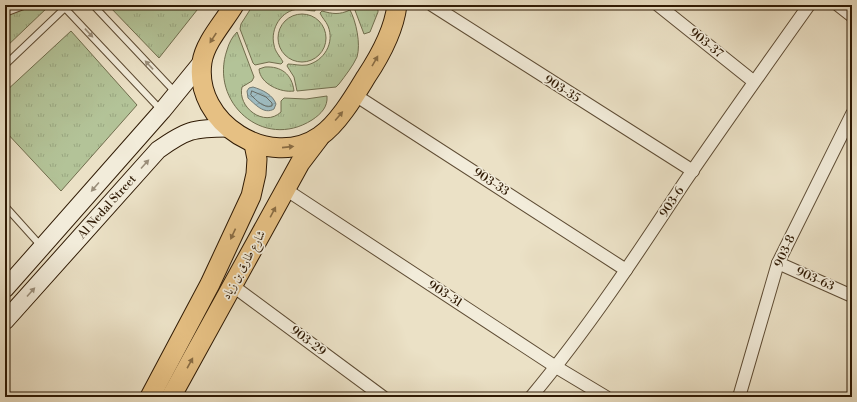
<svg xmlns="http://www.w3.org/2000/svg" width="857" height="402" font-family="'Libre Bodoni',Amiri,serif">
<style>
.grass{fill:url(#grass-tufts);stroke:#716e4e}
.water{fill:url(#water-waves);stroke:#727b75}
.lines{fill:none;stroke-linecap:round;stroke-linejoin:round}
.shore{stroke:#666a62;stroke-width:1}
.service-casing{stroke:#5e4c34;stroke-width:8}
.minor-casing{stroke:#5e4c34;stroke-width:14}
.secondary-casing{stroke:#2f1a04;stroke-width:19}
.primary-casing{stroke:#2f1a04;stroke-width:21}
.service{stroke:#f2ecda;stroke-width:6}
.minor{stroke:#f2ecda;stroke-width:12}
.secondary{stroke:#f2ecda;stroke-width:17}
.primary{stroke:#e6c083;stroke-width:19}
.oneway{fill:#9a8e7a}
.oneway2{fill:#8a6d44}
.labels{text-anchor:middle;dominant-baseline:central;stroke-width:3.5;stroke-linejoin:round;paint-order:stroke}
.street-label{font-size:12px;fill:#2f1a04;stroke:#f2ecda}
</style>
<defs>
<pattern id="grass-tufts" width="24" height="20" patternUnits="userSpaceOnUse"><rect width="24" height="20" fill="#b3c398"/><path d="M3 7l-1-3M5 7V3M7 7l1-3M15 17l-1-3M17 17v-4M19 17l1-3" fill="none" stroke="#9aa781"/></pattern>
<pattern id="water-waves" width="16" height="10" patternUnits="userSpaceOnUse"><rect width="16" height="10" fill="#9ebbc0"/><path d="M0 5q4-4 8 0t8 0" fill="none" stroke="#88a0a3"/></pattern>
</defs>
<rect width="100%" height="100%" fill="#ebe1c6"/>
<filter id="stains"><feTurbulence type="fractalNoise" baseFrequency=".005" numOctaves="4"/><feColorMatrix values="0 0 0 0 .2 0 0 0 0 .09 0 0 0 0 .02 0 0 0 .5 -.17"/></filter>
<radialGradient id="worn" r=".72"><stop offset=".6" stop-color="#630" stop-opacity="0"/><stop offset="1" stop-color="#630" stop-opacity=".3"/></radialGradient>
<!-- grass -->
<g class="grass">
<path d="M5,5H46L48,7L5,48Z"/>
<path d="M108,5H201L159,58Z"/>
<path d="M253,5H312L315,8V11C309,11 304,9 299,9C281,10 270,29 274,45C275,52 280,56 283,62L281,64L269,62L255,65L253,63L240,29L241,24Z"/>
<path d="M353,5H378V12L370,32L364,34Z"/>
<path d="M350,10C356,21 361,44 357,57C353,66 345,76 339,84L336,87L297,91L294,77L287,66L288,64C294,64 300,66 307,65C324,61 335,43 328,26C326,21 322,18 320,13L322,11C333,14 339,15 350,10Z"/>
<circle cx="302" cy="38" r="24"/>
<path d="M71,31L137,105L61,191L5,131V92Z"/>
<path d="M237,32L254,77L252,81L242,87C237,107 264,128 281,112V101L284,98L306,99L327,96C328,107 321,114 312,120C263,151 209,102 227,50C229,43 232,37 237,32Z"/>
<path d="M265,67C281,66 292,74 294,91C281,93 260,84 259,69Z"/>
</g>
<!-- water -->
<path class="water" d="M253,87C263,90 273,95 276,104L274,109C264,115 255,104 248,98L247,91L249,88Z"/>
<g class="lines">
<!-- shore -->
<path class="shore" d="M252,91L266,97L272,103V106C263,108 257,101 251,95Z"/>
<defs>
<g id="service">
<path d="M62,5L161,110"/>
<path d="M93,5L175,92"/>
<path d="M5,13L26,5"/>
<path d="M5,65L68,5"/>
<path d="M5,206L41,246"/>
</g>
<g id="minor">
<path d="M432,5L693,171"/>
<path d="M658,5L753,81"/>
<path d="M838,5L852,16"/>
<path d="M355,95L626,270"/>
<path d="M285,189L556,367L606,397"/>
<path d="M778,263L852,296"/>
<path d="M233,286L383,397"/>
<path d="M531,397C587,330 636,256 684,183C725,123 767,64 809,5"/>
<path d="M739,397L778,263L852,114"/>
</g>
<g id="secondary">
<path d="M5,289L162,111L202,62"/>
<path d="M5,321L158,150C186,130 193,128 228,128"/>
</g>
<g id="primary">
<path d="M234,5C224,22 205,42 202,62C193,123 270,171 320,136C338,124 355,95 366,77C380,56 394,30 397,5"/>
<path d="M150,397L210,284L251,196L256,174L257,159L254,144"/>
<path d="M171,397L300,163L319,138"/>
</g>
</defs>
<!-- service casing -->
<use href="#service" class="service-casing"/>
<!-- minor casing -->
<use href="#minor" class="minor-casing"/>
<!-- secondary casing -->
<use href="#secondary" class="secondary-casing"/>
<!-- primary casing -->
<use href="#primary" class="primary-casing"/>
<!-- service -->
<use href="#service" class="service"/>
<!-- minor -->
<use href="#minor" class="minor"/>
<!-- secondary -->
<use href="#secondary" class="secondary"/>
<!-- primary -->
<use href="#primary" class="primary"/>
</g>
<!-- one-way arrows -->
<defs><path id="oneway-solid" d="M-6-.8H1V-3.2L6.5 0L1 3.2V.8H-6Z"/></defs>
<g class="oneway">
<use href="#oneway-solid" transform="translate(89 33) rotate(47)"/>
<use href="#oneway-solid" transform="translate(149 65) rotate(-133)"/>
<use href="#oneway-solid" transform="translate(145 164) rotate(-48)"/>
<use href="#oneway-solid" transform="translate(95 187) rotate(131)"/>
<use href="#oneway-solid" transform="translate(31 292) rotate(-48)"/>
</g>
<g class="oneway2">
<use href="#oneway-solid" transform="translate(213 38) rotate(123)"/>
<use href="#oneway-solid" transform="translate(375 61) rotate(-60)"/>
<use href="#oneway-solid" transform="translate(339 116) rotate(-50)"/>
<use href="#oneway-solid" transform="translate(288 147) rotate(-6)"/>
<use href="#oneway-solid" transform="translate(273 212) rotate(-62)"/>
<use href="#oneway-solid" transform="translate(233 234) rotate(115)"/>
<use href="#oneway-solid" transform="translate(190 363) rotate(-61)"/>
</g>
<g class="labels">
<!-- street labels -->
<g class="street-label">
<text transform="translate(706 43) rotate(39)">903-37</text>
<text transform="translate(562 89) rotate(32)">903-35</text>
<text transform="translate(491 182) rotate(33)">903-33</text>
<text transform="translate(672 202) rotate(-56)">903-6</text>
<text transform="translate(107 207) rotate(-48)">Al Nedal Street</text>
<text transform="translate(785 251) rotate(-66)">903-8</text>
<text transform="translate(244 265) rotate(-61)">شارع طارق بن زياد</text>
<text transform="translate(815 279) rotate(24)">903-63</text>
<text transform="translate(445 294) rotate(33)">903-31</text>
<text transform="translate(308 341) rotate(37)">903-29</text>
</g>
</g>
<!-- margin -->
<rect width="857" height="402" fill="none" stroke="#ebe1c6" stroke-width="20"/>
<rect x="6" y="6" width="845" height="390" fill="none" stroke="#2f1a04" stroke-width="2"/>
<rect x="10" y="10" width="837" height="382" fill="none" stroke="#2f1a04"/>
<rect width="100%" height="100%" filter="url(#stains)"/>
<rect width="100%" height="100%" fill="url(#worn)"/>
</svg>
